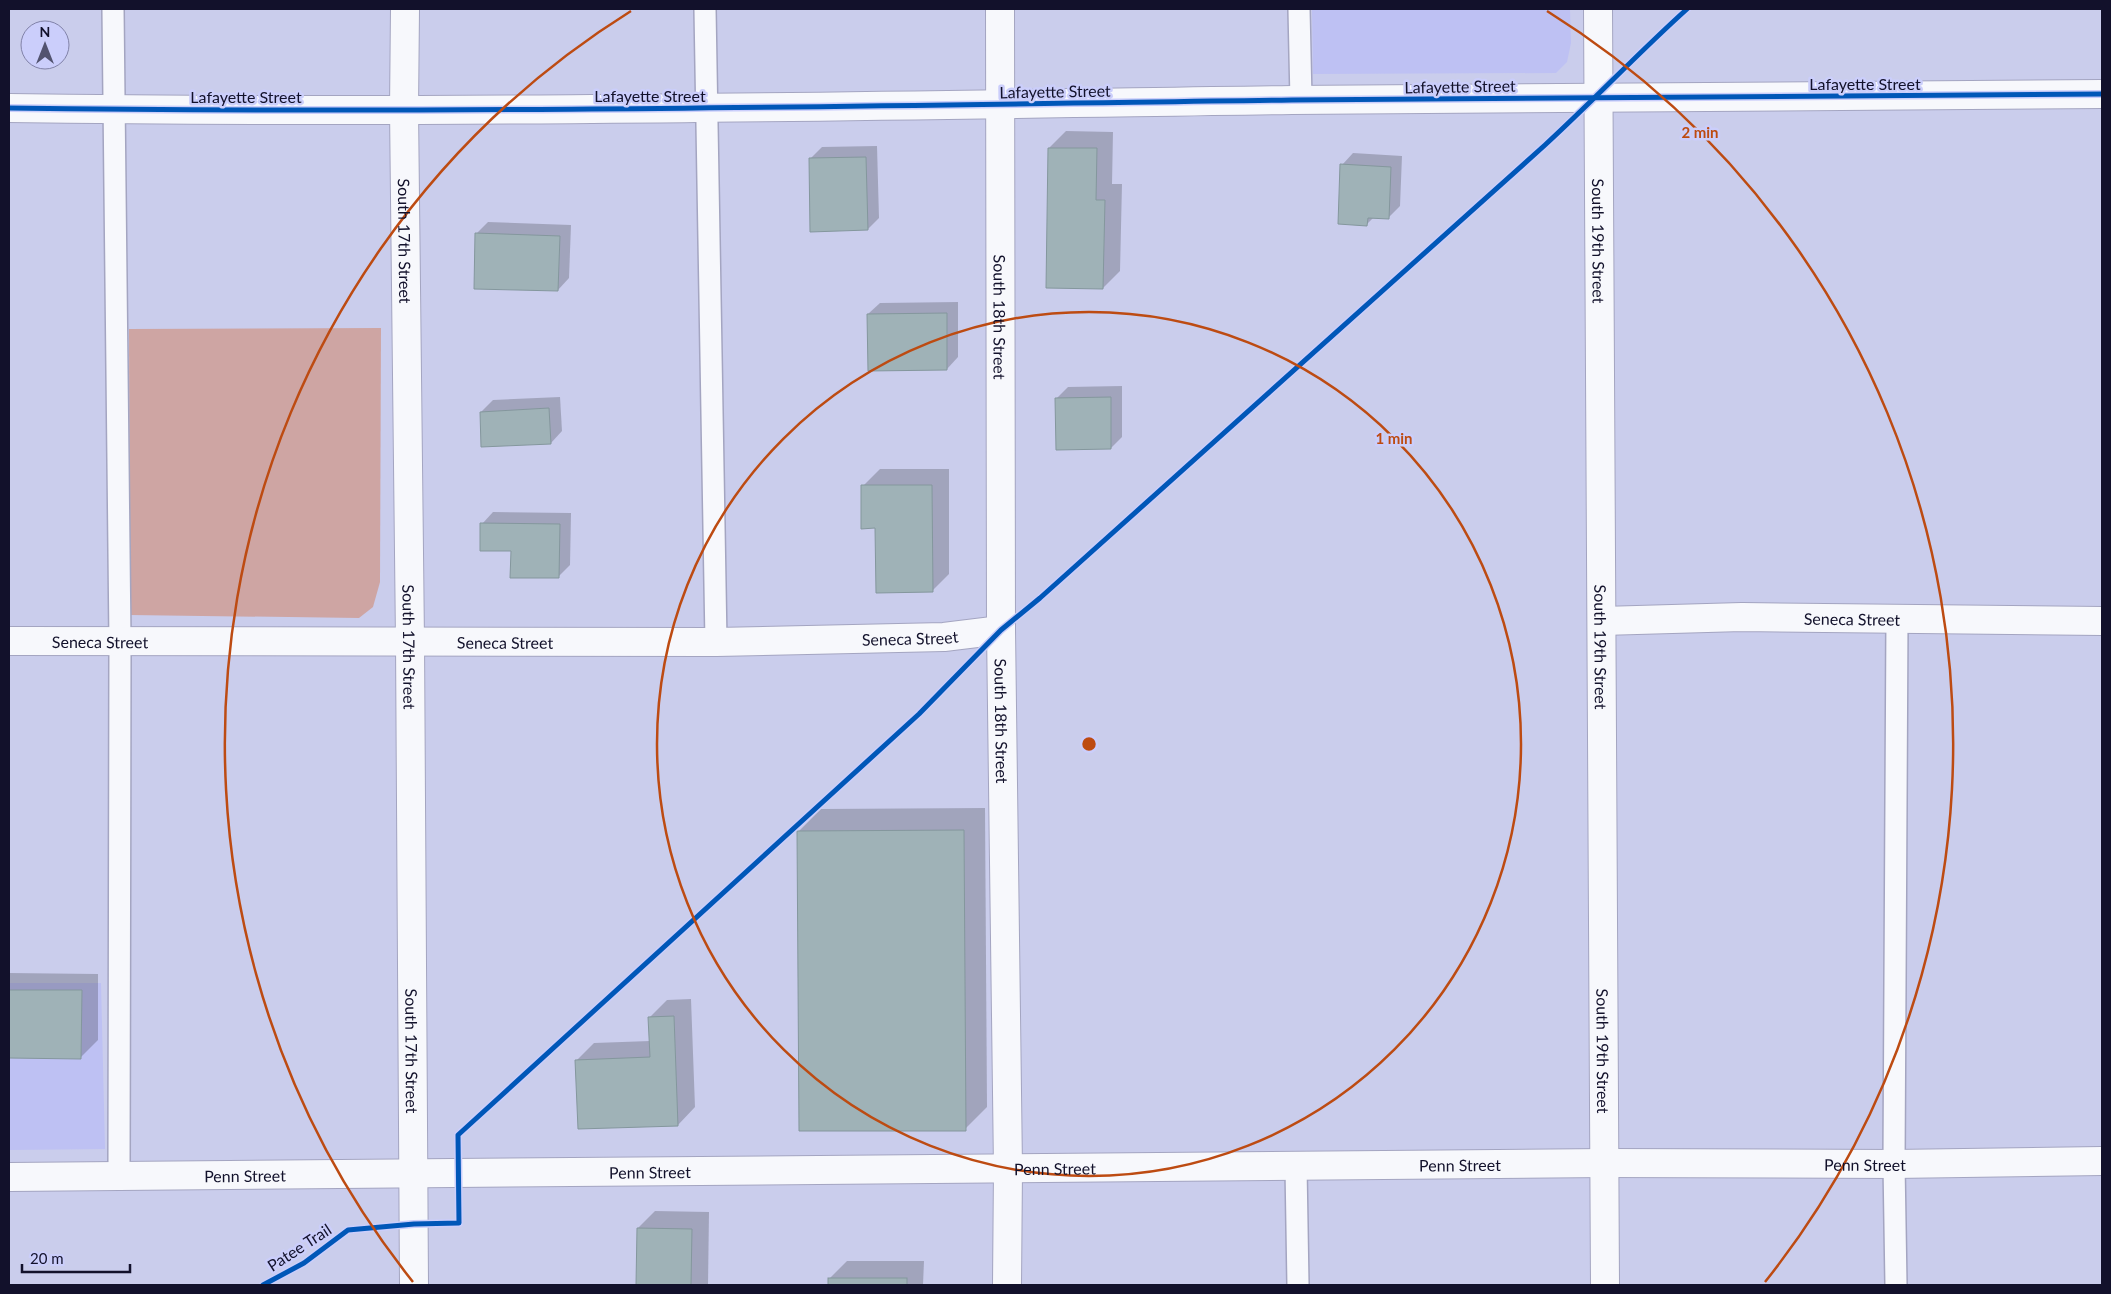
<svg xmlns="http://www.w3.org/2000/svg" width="2111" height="1294" font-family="Lato,sans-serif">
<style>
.built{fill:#bec1f3}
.green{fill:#cea5a3}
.shadow{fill:#0003}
.building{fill:#9fb2b7;stroke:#84979d}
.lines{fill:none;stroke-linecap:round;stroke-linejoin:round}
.service-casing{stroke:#a4a5c1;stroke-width:24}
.minor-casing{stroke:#a4a5c1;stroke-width:30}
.service{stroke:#f7f8fc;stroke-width:21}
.minor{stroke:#f7f8fc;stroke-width:28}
.cycleway-casing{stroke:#cbcefb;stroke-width:8}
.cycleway{stroke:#0057b8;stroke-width:5}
.ring{fill:none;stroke:#bd4b12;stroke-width:2.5}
.labels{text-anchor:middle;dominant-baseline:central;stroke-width:5;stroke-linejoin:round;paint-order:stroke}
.street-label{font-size:16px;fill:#12112b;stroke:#cbcefb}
.centre{fill:#bd4b12;stroke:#cbcefb;stroke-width:2.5}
.ring-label{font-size:15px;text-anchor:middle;font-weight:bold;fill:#bd4b12;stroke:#cbcefb;stroke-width:5;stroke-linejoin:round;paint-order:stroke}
</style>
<rect width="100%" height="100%" fill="#cacdec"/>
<!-- built -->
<g class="built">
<path d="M1312,9H1570L1571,43L1567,62L1556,73L1313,74Z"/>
<path d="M9,983H101L105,1149L9,1150Z"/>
</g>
<!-- green -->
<path class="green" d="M381,328L380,582L373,607L359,618L130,615L129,329Z"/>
<!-- shadow -->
<g class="shadow">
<path d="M1066,131L1113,132L1112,184H1122L1120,271L1103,288L1049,148Z"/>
<path d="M877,146L879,218L868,229L810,159L822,147Z"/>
<path d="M1353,153L1402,156L1400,206L1388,218L1374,217L1367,224L1342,165Z"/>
<path d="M488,222L571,225L569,278L558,290L477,233Z"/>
<path d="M958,302V357L947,369L868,314L880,303Z"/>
<path d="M1122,386V437L1111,448L1057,398L1068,387Z"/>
<path d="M560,397L562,431L551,443L481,412L493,400Z"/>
<path d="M880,469H949V574L932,591L863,486Z"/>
<path d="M493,512L571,513L570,565L559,576L512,549L482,524Z"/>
<path d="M985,808L987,1107L965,1129L799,831L821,809Z"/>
<path d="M9,973L98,974V1040L81,1057H9Z"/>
<path d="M691,999L695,1107L678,1125L577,1060L594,1043L650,1041V1017L667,1000Z"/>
<path d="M655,1211L709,1212L708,1285H637L638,1228Z"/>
<path d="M847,1261H924L923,1285H830V1278Z"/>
</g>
<!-- building -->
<g class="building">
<path d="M1048,148H1097L1096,200H1105L1103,289L1046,288Z"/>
<path d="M866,157L868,230L810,232L809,158Z"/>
<path d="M1340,164L1391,167L1389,219L1368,218L1367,226L1338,224Z"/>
<path d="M475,233L560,236L558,291L474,289Z"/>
<path d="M947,313V370L868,371L867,314Z"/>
<path d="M1111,397V449L1056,450L1055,398Z"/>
<path d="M549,408L551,444L481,447L480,412Z"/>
<path d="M861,485H932L933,592L876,593L875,528L861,529Z"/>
<path d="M480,523L560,524L559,578H510L511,551H480Z"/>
<path d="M964,830L966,1131H799L797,831Z"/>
<path d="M9,990H82L81,1059L9,1058Z"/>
<path d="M674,1016L678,1126L578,1129L575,1060L650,1057L648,1017Z"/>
<path d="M637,1228L692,1229L691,1285H636Z"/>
<rect x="828" y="1278" width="79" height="7"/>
</g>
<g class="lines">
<defs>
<g id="service">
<path d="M113,9L120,641L119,1177"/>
<path d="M705,9L716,642"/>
<path d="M1299,9L1301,100"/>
<path d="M1296,1167L1298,1285"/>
<path d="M1896,1285L1894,1164L1897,619"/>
</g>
<g id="minor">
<path id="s1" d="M405,9L404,109L410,641L414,1285"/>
<path id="s2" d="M1000,9L1001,630L1008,1169L1007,1285"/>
<path id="s3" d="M1598,9L1605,1285"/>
<path d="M9,108C436,114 865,106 1292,100C1562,96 1832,95 2102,94"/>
<path id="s4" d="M1602,621L1742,617L2102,621"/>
<path id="s5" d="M9,641L716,642L944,637L1001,630"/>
<path id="s6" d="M9,1177L1605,1163L1894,1164L2102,1161"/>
</g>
</defs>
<!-- service casing -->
<use href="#service" class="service-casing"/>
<!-- minor casing -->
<use href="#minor" class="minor-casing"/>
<!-- service -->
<use href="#service" class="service"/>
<!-- minor -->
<use href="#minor" class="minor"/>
<defs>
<g id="cycleway">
<path d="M9,108C436,114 865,106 1292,100C1562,96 1832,95 2102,94"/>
<path d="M263,1285L304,1263L348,1230L414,1224L459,1223L458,1135L919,714L1001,630L1040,598L1545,145C1593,101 1638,53 1687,9"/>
</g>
</defs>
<!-- cycleway casing -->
<use href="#cycleway" class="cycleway-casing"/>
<!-- cycleway -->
<use href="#cycleway" class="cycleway"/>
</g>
<!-- distance rings -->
<g class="ring">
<circle cx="1089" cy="744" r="432"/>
<path d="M413 1282A864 864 0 0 1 631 11M1547 11A864 864 0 0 1 1765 1282"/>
</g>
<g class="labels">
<!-- street labels -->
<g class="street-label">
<text x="1865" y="83">Lafayette Street</text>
<text transform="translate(1460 86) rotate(-1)">Lafayette Street</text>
<text transform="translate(1055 91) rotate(-1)">Lafayette Street</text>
<text x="650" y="95">Lafayette Street</text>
<text x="246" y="96">Lafayette Street</text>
<text stroke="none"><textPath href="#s1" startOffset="232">South 17th Street</textPath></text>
<text stroke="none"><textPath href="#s3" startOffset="232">South 19th Street</textPath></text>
<text stroke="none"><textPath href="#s2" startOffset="308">South 18th Street</textPath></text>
<text stroke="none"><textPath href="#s4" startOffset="250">Seneca Street</textPath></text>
<text stroke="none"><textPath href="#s5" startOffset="901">Seneca Street</textPath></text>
<text stroke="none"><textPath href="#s5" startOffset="91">Seneca Street</textPath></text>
<text stroke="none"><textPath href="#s5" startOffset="496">Seneca Street</textPath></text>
<text stroke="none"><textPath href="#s1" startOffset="638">South 17th Street</textPath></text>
<text stroke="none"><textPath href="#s3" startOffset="638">South 19th Street</textPath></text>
<text stroke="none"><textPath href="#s2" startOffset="712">South 18th Street</textPath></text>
<text stroke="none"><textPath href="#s1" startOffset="1042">South 17th Street</textPath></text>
<text stroke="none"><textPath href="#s3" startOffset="1042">South 19th Street</textPath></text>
<text stroke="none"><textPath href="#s6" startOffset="1856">Penn Street</textPath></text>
<text stroke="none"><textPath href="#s6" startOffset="1451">Penn Street</textPath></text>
<text stroke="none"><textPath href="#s6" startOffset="1046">Penn Street</textPath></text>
<text stroke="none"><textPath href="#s6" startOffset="641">Penn Street</textPath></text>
<text stroke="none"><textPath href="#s6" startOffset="236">Penn Street</textPath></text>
<text transform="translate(299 1247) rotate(-33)">Patee Trail</text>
</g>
</g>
<circle cx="1089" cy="744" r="8" class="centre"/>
<g class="ring-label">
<text x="1700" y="138">2 min</text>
<text x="1394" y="444">1 min</text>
</g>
<!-- border -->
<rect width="2111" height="1294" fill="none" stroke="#12112b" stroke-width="20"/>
<!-- north arrow -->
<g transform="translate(45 45)"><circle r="24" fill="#cbcefb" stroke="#8182a8"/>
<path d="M0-4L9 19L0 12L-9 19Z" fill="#52536f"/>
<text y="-8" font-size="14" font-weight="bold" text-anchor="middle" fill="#12112b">N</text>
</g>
<!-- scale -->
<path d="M22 1264v8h108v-8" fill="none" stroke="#12112b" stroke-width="2.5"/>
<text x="30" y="1264" font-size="15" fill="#12112b" stroke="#cbcefb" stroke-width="4" paint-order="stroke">20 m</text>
</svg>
